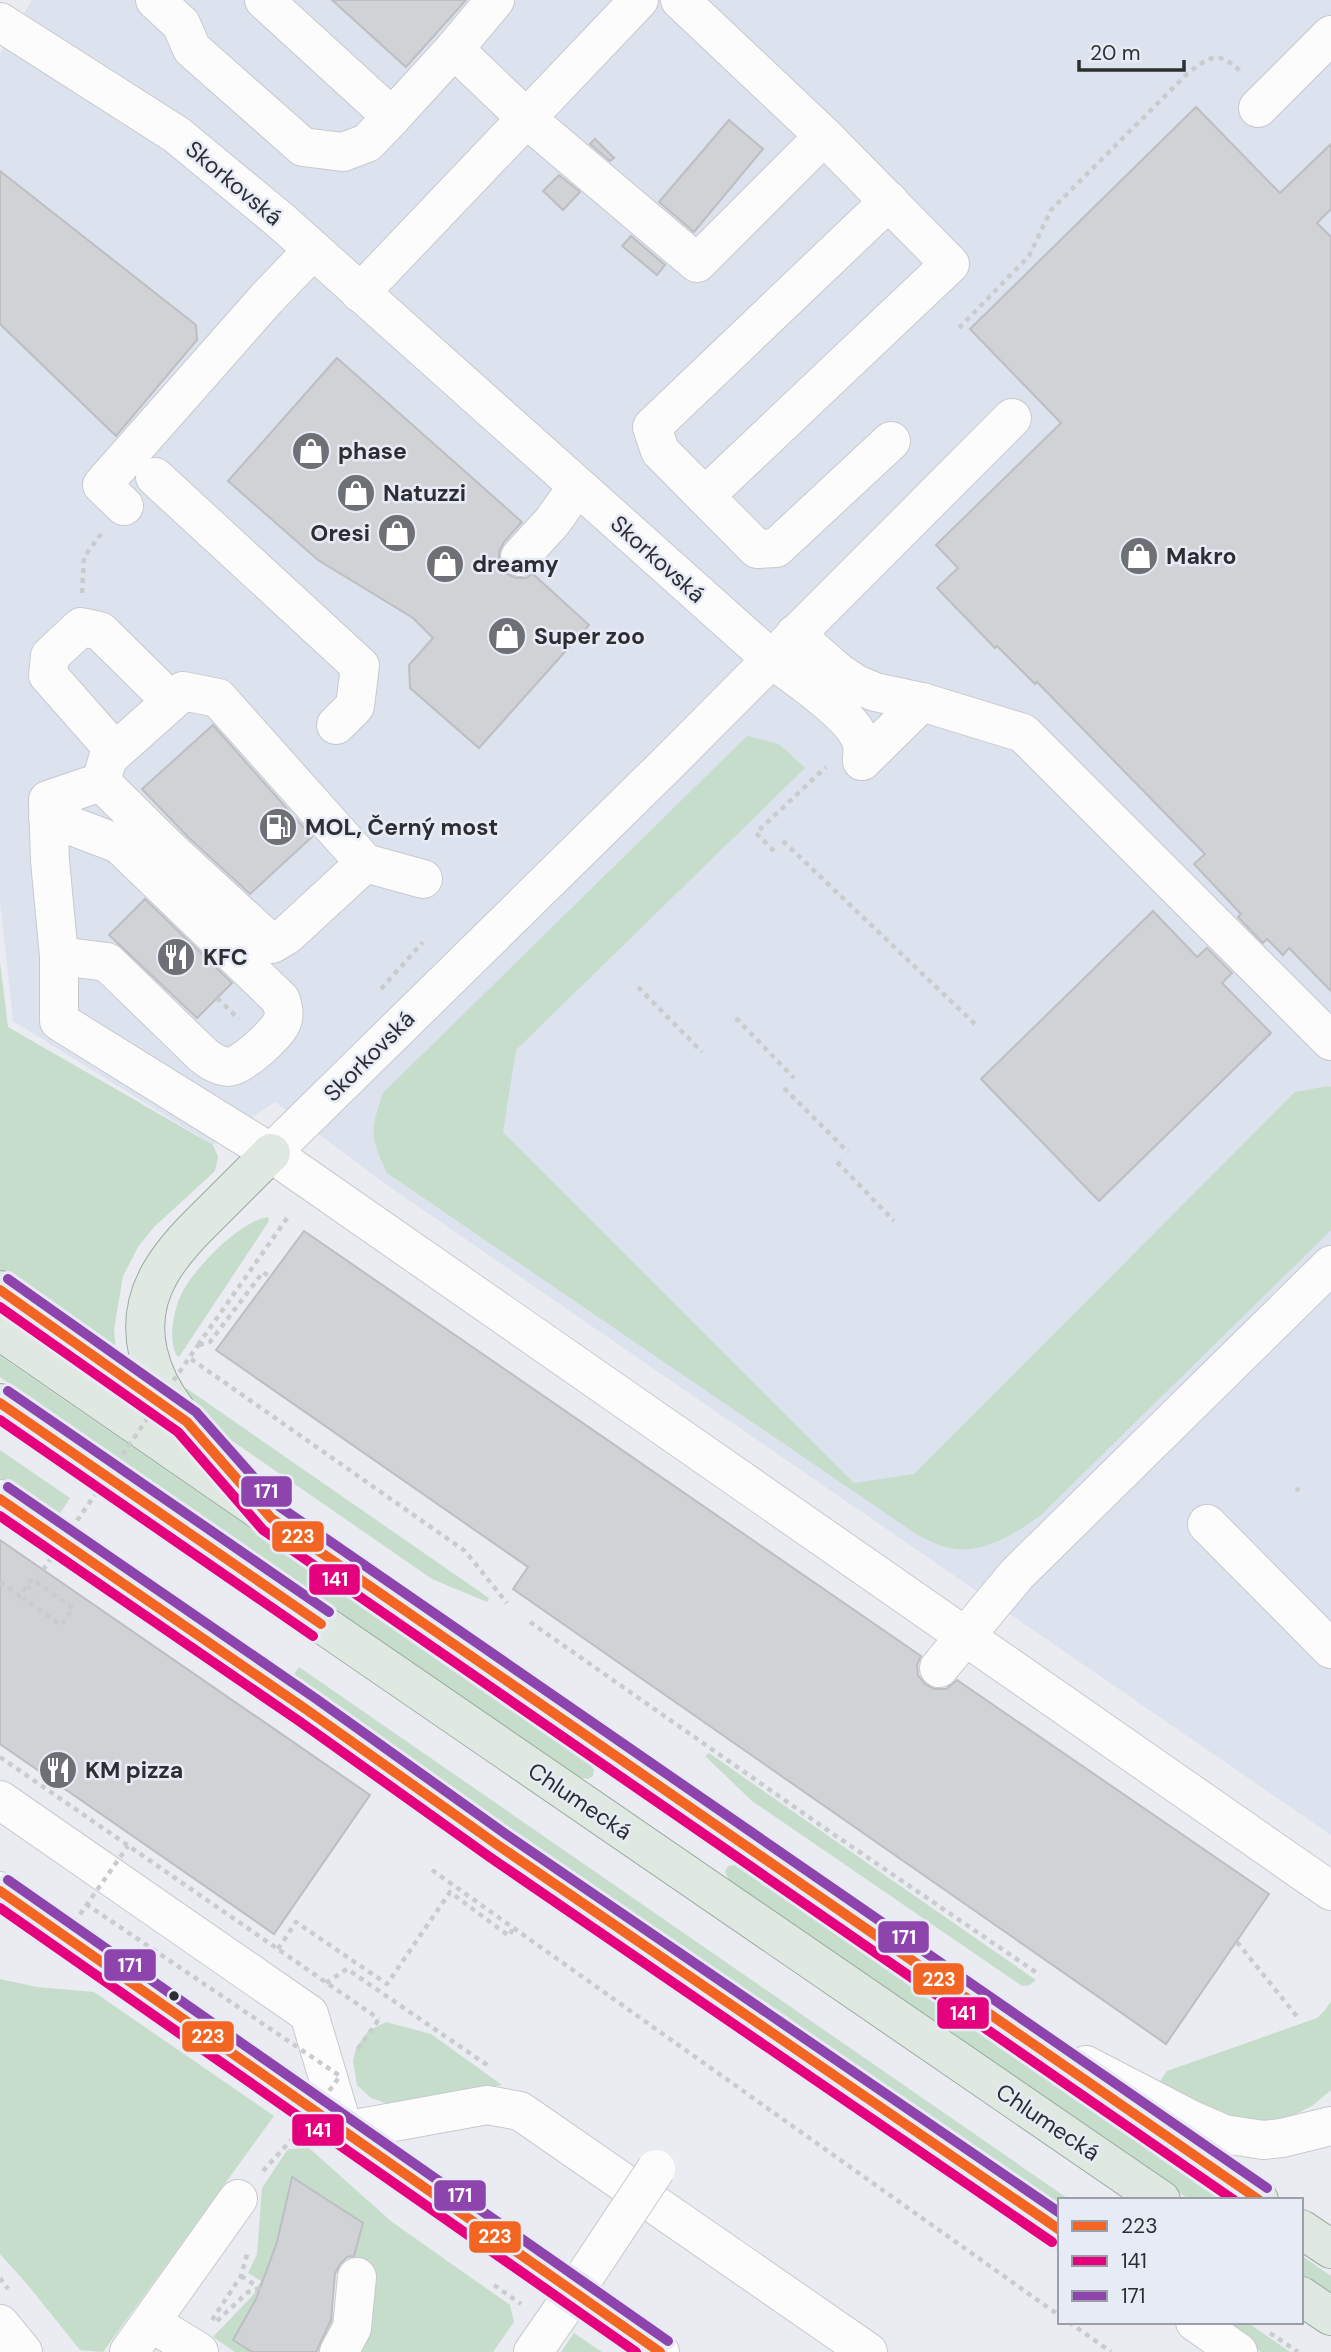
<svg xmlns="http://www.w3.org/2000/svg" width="1331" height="2352" font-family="'DM Sans',sans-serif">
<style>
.built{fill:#dde2ef}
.green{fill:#c5ddca}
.building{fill:#d0d2d6;stroke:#bcbec2;stroke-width:2}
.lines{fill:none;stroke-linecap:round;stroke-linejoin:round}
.minor-casing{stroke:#c7c9cd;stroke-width:40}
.major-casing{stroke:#9aaba1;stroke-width:40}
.path{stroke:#cacbcd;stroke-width:4.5;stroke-dasharray:5 5;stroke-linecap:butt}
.minor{stroke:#fcfcfd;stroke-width:38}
.major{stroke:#dfe8e1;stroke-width:38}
.minor-bridge-casing{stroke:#c7c9cd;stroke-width:40;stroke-linecap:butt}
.path-bridge{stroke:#cacbcd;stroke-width:4.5;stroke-dasharray:5 5;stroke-linecap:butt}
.minor-bridge{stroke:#fcfcfd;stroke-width:38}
.bus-1-casing{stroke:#e7ebf6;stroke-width:16}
.bus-2-casing{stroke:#e7ebf6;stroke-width:16}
.bus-3-casing{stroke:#e7ebf6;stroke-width:16}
.bus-1{stroke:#f26522;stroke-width:10}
.bus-2{stroke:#e5007d;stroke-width:10}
.bus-3{stroke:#8e44ad;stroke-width:10}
.bus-dot{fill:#2c2e32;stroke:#e7ebf6;stroke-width:2.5}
.labels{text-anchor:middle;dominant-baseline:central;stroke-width:5;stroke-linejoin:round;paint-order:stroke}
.street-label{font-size:23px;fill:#2c2e32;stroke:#e7ebf6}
.poi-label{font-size:23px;font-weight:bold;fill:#2c2e32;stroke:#e7ebf6;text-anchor:start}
.line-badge{stroke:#e7ebf6;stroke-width:2.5}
.badge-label{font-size:19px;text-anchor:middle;font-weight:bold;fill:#fff}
</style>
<rect width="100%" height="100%" fill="#eaecf2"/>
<!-- built -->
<path class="built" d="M32,0H1331V1835L394,1190L275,1102L213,1145L13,1021L0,902V54Z"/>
<!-- green -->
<g class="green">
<path d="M747,736L779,744L805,768L516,1050L503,1132L854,1483L914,1474L1295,1092L1328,1086L1331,1087V1230L1040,1516C1014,1534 983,1555 949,1548C939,1546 928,1540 919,1536L387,1173C370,1137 370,1131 383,1093Z"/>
<path d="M0,962L8,1027L213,1145L218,1157L215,1171L154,1227L138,1247L123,1276L114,1329L117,1362L0,1270Z"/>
<path d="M268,1217L269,1221L179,1357L177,1356C168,1340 173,1314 180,1297C191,1271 239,1221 268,1217Z"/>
<path d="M0,1356L590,1762L594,1770L593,1776L588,1779L578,1777L0,1377Z"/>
<path d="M186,1388L447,1569L489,1598L487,1602L432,1579L192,1413L179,1398Z"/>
<path d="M0,1450L70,1498L57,1518L0,1479Z"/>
<path d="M299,1667L1070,2200H1060V2212L290,1680Z"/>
<path d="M709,1753L752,1783L1036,1980L1030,1985L1022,1986L752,1801L705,1756Z"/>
<path d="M735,1865L738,1866L1221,2200H1190L730,1882L725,1872L728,1866Z"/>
<path d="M0,1979L37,1987L94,1992L274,2116L103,2352L80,2350L27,2284L0,2254Z"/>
<path d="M1331,2001V2090L1312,2106L1288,2118L1248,2123L1194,2104L1160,2081L1167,2071L1317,2018L1326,2009Z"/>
<path d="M386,2022L431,2034L502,2085L394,2106L371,2098L357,2085L353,2061L356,2048L368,2031Z"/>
<path d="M309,2148L392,2222L510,2305L514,2322L493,2352H316C336,2309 351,2270 363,2223L291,2177L277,2242L256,2299L233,2340L252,2352H235L213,2337L253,2295L261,2281L248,2273L257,2254L262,2188L288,2149Z"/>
<path d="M1301,2255L1331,2276V2297L1301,2276Z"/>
<path d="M1218,2322H1247L1290,2352H1261Z"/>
<path d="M574,2333L602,2352H561Z"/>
</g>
<!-- building -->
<g class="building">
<path d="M332,0H466L406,67Z"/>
<path d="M1196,107L1280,193L1331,144V209L1317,223L1331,237V991L1289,948L1283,955L1267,939L1263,943L1238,917L1241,914L1194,864L1205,854L1037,682L1035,684L997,646L995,648L937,588L958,568L936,545L1061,423L970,329Z"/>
<path d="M729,120L763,149L694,232L659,202Z"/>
<path d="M595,139L614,158L610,161L590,144Z"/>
<path d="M0,171L196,325L197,340L116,436L0,324Z"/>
<path d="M559,175L580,192L563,210L543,191Z"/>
<path d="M631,236L665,265L657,275L622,246Z"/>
<path d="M337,358L522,522L504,542L499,552V563L505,573L516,578H526L533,574L589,625L479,748L410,688L409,665L433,638L413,618L318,560L228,481Z"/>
<path d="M213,725L312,837L250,894L187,836L142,789Z"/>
<path d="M145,899L232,983L197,1018L109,935Z"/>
<path d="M1153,911L1197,957L1207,948L1232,973L1222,983L1271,1033L1099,1201L981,1079Z"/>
<path d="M304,1231L921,1656L917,1665L918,1675L926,1685L935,1689H946L957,1680L1269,1894L1166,2044L513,1589L528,1567L216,1350Z"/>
<path d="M0,1540L370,1795L274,1934L0,1744Z"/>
<path d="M292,2177L363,2223L354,2256L347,2257L340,2264L335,2274L331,2320L316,2352H252L233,2340L256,2299L277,2242Z"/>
</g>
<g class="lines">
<defs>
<g id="minor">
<path d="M155,0L181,24L192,49L303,147L343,152L367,143L392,117"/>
<path d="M264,0L392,117L454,49L495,0"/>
<path d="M680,0L824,136L950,264L705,496"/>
<path d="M0,22L177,135L281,221L770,658C793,675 857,717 862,745C863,750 862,756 862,761"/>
<path d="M454,49L527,119L697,263L824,136"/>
<path d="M1258,108L1331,35"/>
<path d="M889,201L652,427L660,451L757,549L776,548L891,441"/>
<path d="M360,293L639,0"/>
<path d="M155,477L360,666L355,706L336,725"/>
<path d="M124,506L102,485L267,298L313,250"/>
<path d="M520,557L552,522L577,487"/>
<path d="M795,634L838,672L856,684L875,692L922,702L1023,733L1331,1041"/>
<path d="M115,751L48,675L50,656L81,627L100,631L171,701"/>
<path d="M862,761L922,702"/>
<path d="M101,782L108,758L183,691L218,698L365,863"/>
<path d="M48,817L119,844L281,1000C283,1007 285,1015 282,1022C277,1034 240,1068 228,1067C218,1066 210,1061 203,1055L107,962L59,956"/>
<path d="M423,879L365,863L287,935L272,944L172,852L101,782L48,800L50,861L59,956V1021L271,1153L1331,1891"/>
<path d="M271,1153L662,769L1012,418"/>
<path d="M0,1499L307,1710L499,1846L1060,2230"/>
<path d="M1207,1524L1331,1649"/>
<path d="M939,1668L1017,1574L1331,1265"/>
<path d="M0,1800L309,2014L344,2131"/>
<path d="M0,1891L660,2352"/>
<path d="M1086,2065L1194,2121L1224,2134L1263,2140L1282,2138L1331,2126"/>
<path d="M344,2131L487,2105L520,2111L868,2352"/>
<path d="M1195,2322L1238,2352"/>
<path d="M152,2323L199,2352"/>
<path d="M0,2324L23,2352"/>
<path d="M129,2352L238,2199"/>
<path d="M339,2352L352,2328L357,2277"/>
<path d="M533,2352L567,2303"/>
</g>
<g id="major">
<path d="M0,1290L187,1422L233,1474"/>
<path d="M0,1331L1259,2200"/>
<path d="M0,1403L1161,2200"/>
<path d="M176,1410C163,1393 153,1374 148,1352C134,1290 173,1250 214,1210C233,1191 252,1172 271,1153"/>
<path d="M1301,2229L1331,2249"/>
<path d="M1301,2296L1331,2316"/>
</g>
</defs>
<!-- minor casing -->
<use href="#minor" class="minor-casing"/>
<!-- major casing -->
<use href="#major" class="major-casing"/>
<!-- path -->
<g class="path">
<path d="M959,328L1029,256L1051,210L1188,73C1210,56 1219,50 1241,72"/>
<path d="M82,593L84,557L101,534"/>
<path d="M783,841L976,1025"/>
<path d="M774,851L756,833L826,767"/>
<path d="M638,987L702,1052"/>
<path d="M381,989L423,942"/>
<path d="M217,998L239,1019"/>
<path d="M736,1018L794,1078"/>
<path d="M784,1088L848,1152"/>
<path d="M837,1162L894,1221"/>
<path d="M198,1345L290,1214"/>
<path d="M199,1345L210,1342L263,1272L270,1277"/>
<path d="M191,1359L465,1551L507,1603"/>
<path d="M1296,1488L1299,1491"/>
<path d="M0,1582L20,1596L32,1579L73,1608L61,1625L23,1598"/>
<path d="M27,1586L36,1592"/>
<path d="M530,1622L823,1827L1040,1975"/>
<path d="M432,1870L1060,2316"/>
<path d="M1237,1942L1299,2019"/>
<path d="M278,1949L296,1922L387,1984L450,1892L509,1936L513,1929"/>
<path d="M326,1983L347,1969L490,2067"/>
<path d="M358,2049L379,2019"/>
<path d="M263,2171L292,2139"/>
<path d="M241,2276L260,2288"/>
<path d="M0,2278L8,2289"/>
<path d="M494,2285L521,2304"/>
<path d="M212,2320L241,2276L248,2251"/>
<path d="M217,2321L248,2292L260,2288"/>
<path d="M1069,2322L1111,2352"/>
<path d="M1270,2333L1298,2352"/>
</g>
<!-- minor -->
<use href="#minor" class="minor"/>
<!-- major -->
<use href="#major" class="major"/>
<defs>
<path id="minor-bridge" d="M567,2303L656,2169"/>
</defs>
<!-- minor-bridge casing -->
<use href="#minor-bridge" class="minor-bridge-casing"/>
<!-- path-bridge -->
<g class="path-bridge">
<path d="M43,1570L198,1345"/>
<path d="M0,1757L379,2019"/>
<path d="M86,1904L340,2076L307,2121"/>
<path d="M57,1947L128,1846"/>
</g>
<!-- minor-bridge -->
<use href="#minor-bridge" class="minor-bridge"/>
<defs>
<g id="bus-1">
<path d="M0,1290L187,1422L271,1518L1259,2200"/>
<path d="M0,1403L321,1624"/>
<path d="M0,1499L307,1710L499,1846L1060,2230"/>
<path d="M0,1891L660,2352"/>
</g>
<g id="bus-2">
<path d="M0,1307L178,1432L263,1530L1234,2200"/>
<path d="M0,1420L313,1636"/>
<path d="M0,1516L299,1721L491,1858L1052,2242"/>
<path d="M0,1908L636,2352"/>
</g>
<g id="bus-3">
<path d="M8,1279L196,1412L280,1507L1267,2188"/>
<path d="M8,1391L329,1612"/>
<path d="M8,1487L315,1698L507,1835L1060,2213"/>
<path d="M8,1880L668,2341"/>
</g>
</defs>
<!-- bus-1 casing -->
<use href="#bus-1" class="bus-1-casing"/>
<!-- bus-2 casing -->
<use href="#bus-2" class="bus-2-casing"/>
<!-- bus-3 casing -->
<use href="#bus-3" class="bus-3-casing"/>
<!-- bus-1 -->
<use href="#bus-1" class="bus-1"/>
<!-- bus-2 -->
<use href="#bus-2" class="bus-2"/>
<!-- bus-3 -->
<use href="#bus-3" class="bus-3"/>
</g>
<!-- icons -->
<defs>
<symbol id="shop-disc" viewBox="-11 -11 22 22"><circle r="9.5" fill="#6e7075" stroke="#e7ebf6"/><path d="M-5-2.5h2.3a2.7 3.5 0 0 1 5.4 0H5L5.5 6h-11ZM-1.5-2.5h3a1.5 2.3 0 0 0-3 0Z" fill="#fff"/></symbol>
<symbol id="fuel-disc" viewBox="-11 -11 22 22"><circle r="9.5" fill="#6e7075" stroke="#e7ebf6"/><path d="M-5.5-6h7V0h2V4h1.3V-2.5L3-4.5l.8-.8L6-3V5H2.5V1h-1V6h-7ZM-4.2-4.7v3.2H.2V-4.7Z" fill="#fff"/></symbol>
<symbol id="restaurant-disc" viewBox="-11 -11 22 22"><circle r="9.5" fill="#6e7075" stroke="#e7ebf6"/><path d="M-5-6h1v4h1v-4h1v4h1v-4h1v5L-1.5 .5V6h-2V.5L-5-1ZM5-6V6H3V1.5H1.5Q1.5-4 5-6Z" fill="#fff"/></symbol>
</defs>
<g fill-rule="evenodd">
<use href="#shop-disc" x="289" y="429" width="44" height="44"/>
<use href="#shop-disc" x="334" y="471" width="44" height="44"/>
<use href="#shop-disc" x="375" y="511" width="44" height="44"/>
<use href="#shop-disc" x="1117" y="534" width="44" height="44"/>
<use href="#shop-disc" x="423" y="542" width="44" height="44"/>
<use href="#shop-disc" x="485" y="614" width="44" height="44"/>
<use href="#fuel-disc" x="256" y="805" width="44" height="44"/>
<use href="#restaurant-disc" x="154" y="935" width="44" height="44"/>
<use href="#restaurant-disc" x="36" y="1748" width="44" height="44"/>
</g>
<!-- markers -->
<circle class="bus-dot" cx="174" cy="1996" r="6"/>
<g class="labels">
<!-- street labels -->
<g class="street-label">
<text transform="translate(234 183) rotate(40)">Skorkovská</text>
<text transform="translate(658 559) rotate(42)">Skorkovská</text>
<text transform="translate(369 1056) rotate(-45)">Skorkovská</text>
<text transform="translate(580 1801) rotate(34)">Chlumecká</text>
<text transform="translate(1048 2122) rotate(34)">Chlumecká</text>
</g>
<!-- poi labels -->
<g class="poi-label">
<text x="338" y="451">phase</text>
<text x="383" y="493">Natuzzi</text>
<text x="370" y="533" text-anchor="end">Oresi</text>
<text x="1166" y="556">Makro</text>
<text x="472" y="564">dreamy</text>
<text x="534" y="636">Super zoo</text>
<text x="305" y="827">MOL, Černý most</text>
<text x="203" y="957">KFC</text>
<text x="85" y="1770">KM pizza</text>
</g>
</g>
<g class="line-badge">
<rect x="240" y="1475" width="53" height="33" rx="7" fill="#8e44ad"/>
<rect x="271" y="1520" width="54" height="33" rx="7" fill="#f26522"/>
<rect x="308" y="1563" width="53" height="33" rx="7" fill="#e5007d"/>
<rect x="877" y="1920" width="53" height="34" rx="7" fill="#8e44ad"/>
<rect x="103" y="1948" width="54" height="34" rx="7" fill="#8e44ad"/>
<rect x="912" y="1962" width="53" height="34" rx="7" fill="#f26522"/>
<rect x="936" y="1996" width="54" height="34" rx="7" fill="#e5007d"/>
<rect x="181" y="2020" width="54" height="33" rx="7" fill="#f26522"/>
<rect x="291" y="2113" width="54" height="34" rx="7" fill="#e5007d"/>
<rect x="433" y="2179" width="54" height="33" rx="7" fill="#8e44ad"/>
<rect x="468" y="2220" width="54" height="34" rx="7" fill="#f26522"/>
</g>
<g class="badge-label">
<text x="266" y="1498">171</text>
<text x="298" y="1543">223</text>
<text x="335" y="1586">141</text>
<text x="904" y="1944">171</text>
<text x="130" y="1972">171</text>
<text x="939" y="1986">223</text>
<text x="963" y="2020">141</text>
<text x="208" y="2043">223</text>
<text x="318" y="2137">141</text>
<text x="460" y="2202">171</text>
<text x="495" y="2243">223</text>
</g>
<!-- legend -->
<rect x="1058" y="2198" width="245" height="126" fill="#e7ebf6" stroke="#9c9fa8" stroke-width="2"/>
<rect x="1072" y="2221" width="35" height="10" fill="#f26522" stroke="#9c9fa8" stroke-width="2"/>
<text x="1121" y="2233" font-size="21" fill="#2c2e32">223</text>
<rect x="1072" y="2256" width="35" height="10" fill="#e5007d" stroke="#9c9fa8" stroke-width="2"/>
<text x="1121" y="2268" font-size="21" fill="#2c2e32">141</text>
<rect x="1072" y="2291" width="35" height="10" fill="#8e44ad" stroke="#9c9fa8" stroke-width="2"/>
<text x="1121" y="2303" font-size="21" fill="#2c2e32">171</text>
<!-- scale -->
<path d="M1079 60v10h105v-10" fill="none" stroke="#2c2e32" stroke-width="3.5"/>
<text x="1090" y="60" font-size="21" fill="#2c2e32" stroke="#e7ebf6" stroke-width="5" paint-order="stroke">20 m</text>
</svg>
